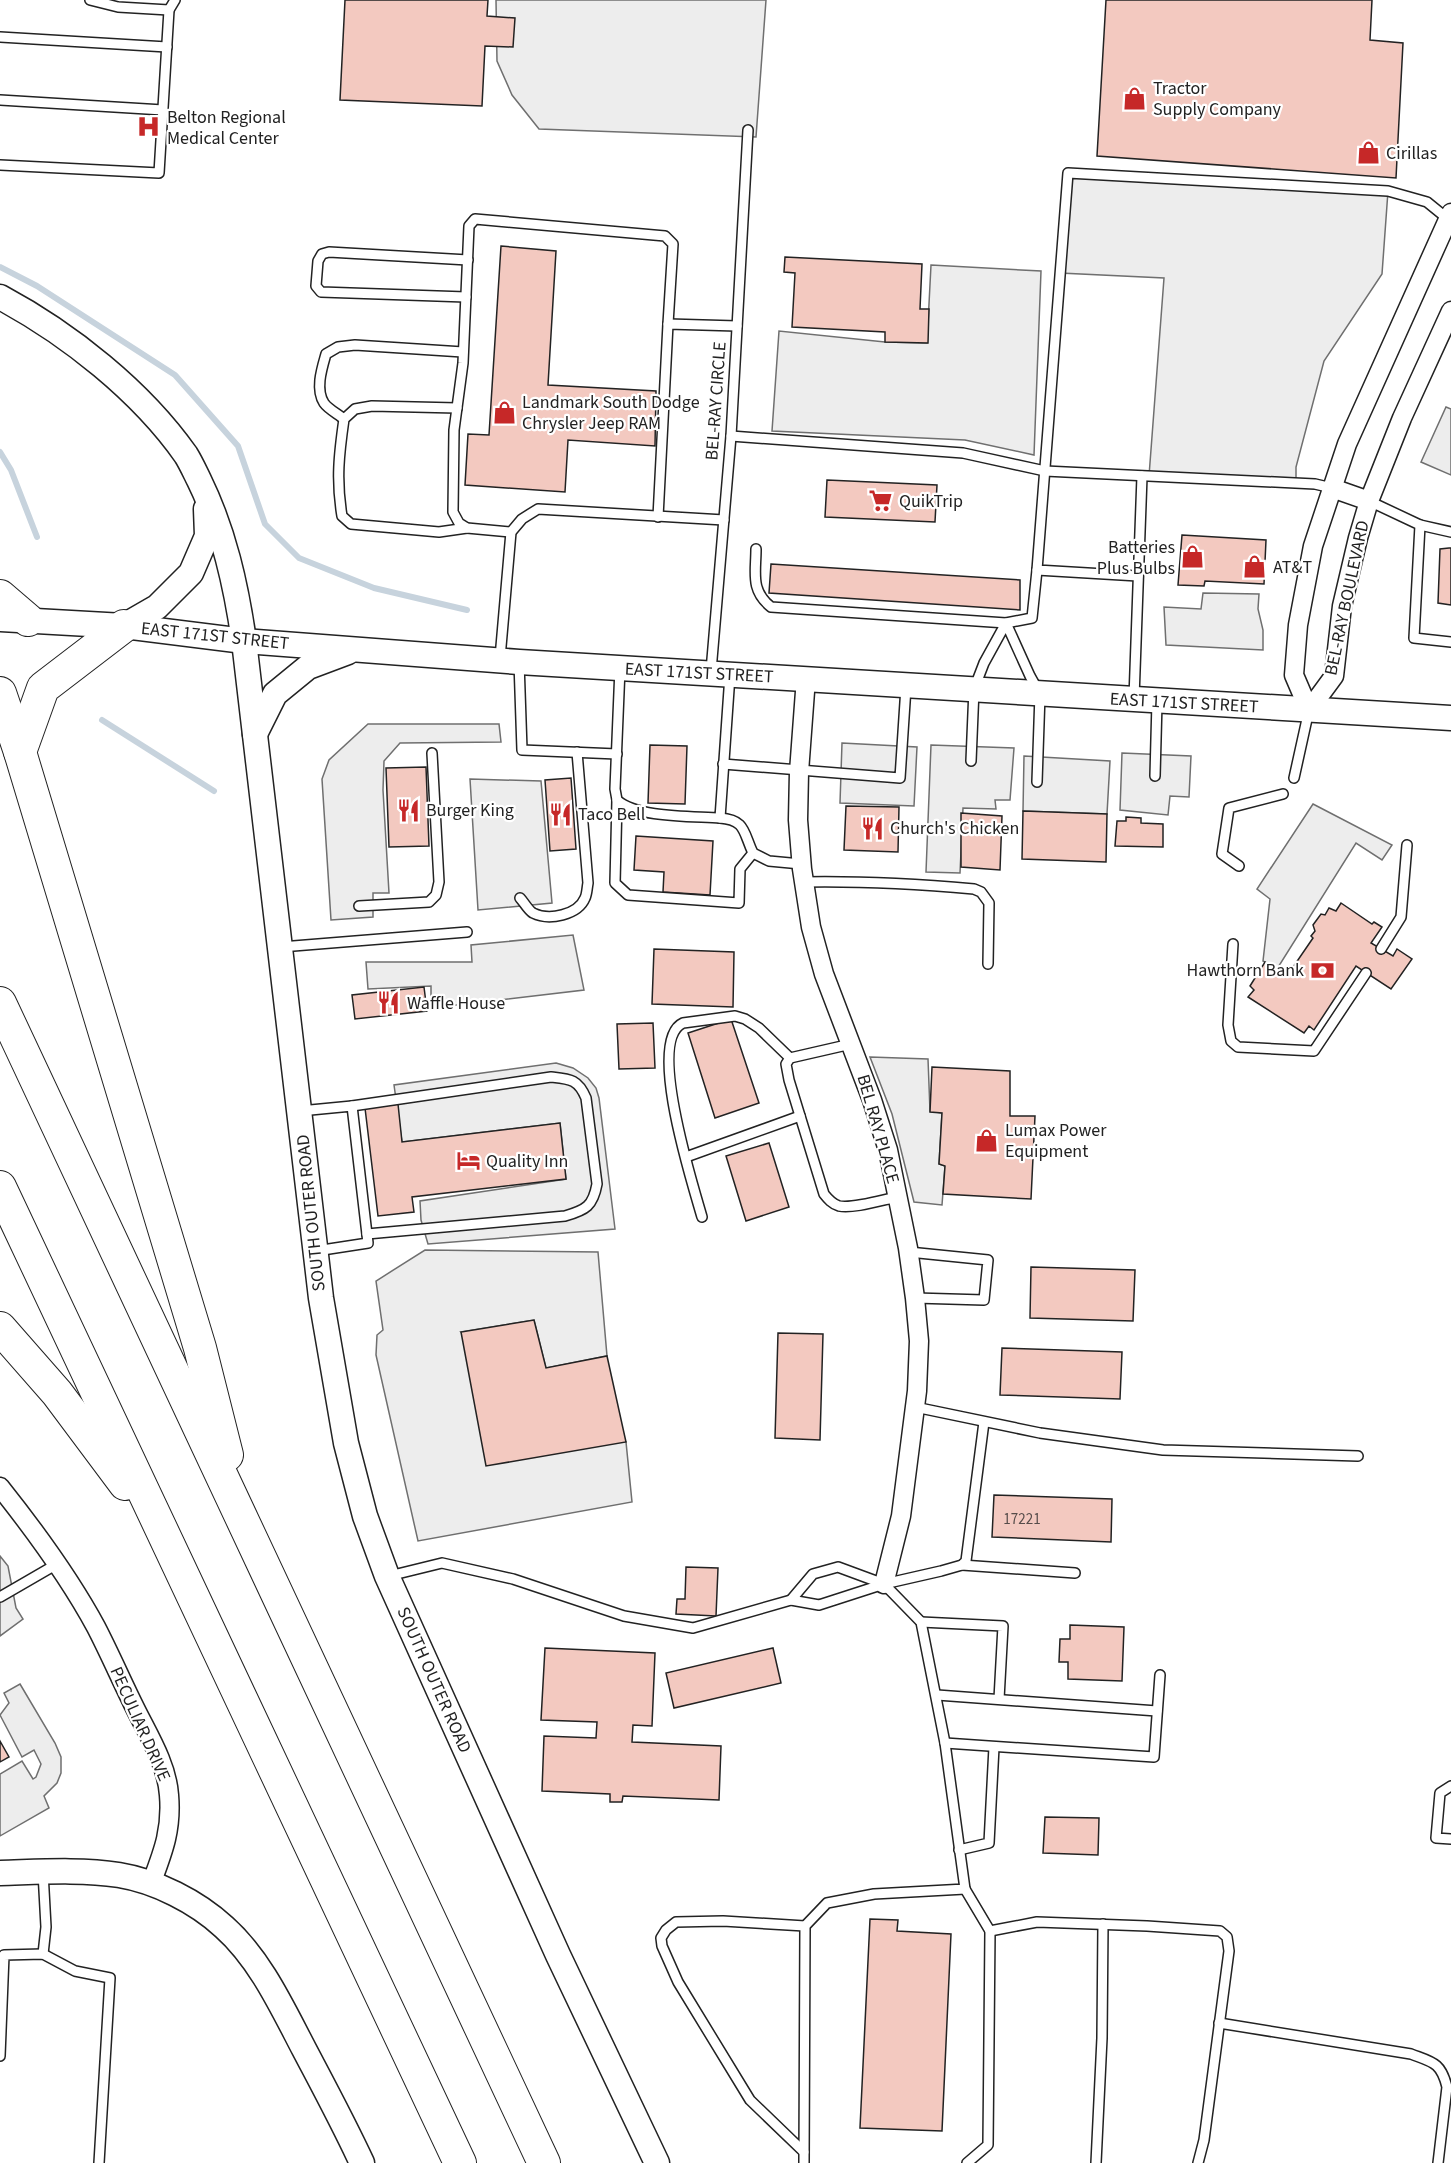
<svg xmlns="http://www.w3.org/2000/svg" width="1451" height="2163" font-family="'Source Sans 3',sans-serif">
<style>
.parking{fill:#ededed;stroke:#6f6f6f;stroke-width:1.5}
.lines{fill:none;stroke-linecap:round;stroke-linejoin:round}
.stream{stroke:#c7d3dd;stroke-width:6}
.building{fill:#f3c9c0;stroke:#222;stroke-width:1.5}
.lane-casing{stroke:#222;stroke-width:12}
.street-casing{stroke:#222;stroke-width:21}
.secondary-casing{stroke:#222;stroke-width:27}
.highway-casing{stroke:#222;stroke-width:34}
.lane{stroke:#fff;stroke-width:9}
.street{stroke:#fff;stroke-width:18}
.secondary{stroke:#fff;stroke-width:24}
.highway{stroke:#fff;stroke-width:32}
.labels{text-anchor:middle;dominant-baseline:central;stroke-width:4.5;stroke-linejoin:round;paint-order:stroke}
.number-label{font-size:15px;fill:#564c4a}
.poi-label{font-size:18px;fill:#222;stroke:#fff;text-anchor:start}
.street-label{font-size:18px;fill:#222;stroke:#fff}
</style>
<rect width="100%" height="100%" fill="#fff"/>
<!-- parking -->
<g class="parking">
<path d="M496,0H766L756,137L539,129L512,95L497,61Z"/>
<path d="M1068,173L1388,191L1382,274L1324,361L1296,467V483L1149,476L1164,278L1060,273Z"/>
<path d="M931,265L1041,271L1034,455L965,440L772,431L779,331L885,342L927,343Z"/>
<path d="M1446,407L1451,409V475L1421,462Z"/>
<path d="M1203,593L1259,594L1258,609L1263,630V650L1166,645L1164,607L1201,609Z"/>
<path d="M368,724H499L501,742L400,743L384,761L383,790L389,893H373V917L331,920L322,779L329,760Z"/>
<path d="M842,743L917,747L914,806L840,803Z"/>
<path d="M931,745L1014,748L1010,800H995L996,809L963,808L960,873L926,872Z"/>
<path d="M1122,753L1191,756L1189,797L1170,796L1168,815L1120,810Z"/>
<path d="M1024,756L1110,761L1107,814L1023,811Z"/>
<path d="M470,779L541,781L552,903L478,910Z"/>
<path d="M1313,804L1392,845L1382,860L1356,843L1277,969L1263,961L1270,899L1257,889Z"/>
<path d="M573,935L584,990L431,1008V986L368,989L366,962H472L471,945Z"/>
<path d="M870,1057L928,1059L930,1111L942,1113L939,1164L945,1166L942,1205L914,1202L892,1114Z"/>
<path d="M556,1063L573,1068L588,1078L596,1088L599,1098L615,1229L428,1244L421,1220L420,1201L566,1179L560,1123L402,1142L394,1085Z"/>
<path d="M425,1250L598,1252L607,1356L546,1368L534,1320L461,1332L626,1442L632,1502L418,1541L376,1355L377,1335L383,1330L376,1281Z"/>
<path d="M0,1556L8,1566L16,1608L23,1619L0,1636Z"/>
<path d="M20,1684L55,1743L61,1757V1773L57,1783L44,1796L49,1808L0,1836V1774L22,1761L33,1779L36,1777L41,1764L34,1750L22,1757L0,1715L9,1703L4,1693Z"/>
</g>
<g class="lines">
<!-- stream -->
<g class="stream">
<path d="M0,267L37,286L175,375L238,446L265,524L299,558L374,588L467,610"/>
<path d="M0,452L11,470L37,537"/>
<path d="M102,720L214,791"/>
</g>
</g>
<!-- building -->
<g class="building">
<path d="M345,0H488L487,16L515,18L513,47L485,46L482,106L340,100Z"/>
<path d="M1106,0H1372L1370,40L1403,43L1396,178L1097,156Z"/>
<path d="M501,246L556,251L548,385L656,391L655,446L568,440L565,492L465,485L468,434L489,435Z"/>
<path d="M785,257L922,264L920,309H929L928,343L885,342V332L792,327L795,273L784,272Z"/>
<path d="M827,480L937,485L935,522L825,517Z"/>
<path d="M1182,535L1266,540L1264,584L1205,581L1204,586L1178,585Z"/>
<path d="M1449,548H1451V605L1438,603L1440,549Z"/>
<path d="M771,564L1020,580V610L769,593Z"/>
<path d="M650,745L687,746L685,804L648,803Z"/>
<path d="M426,767L429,846L389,847L386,768Z"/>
<path d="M571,778L576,849L550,851L545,780Z"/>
<path d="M846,806L899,807L898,852L844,850Z"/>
<path d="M1023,811L1107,814L1106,862L1022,859Z"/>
<path d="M961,813L1002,816L1000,870L961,867Z"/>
<path d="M1126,817L1141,818V823L1163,824V847L1115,846L1117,821H1126Z"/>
<path d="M636,836L713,841L710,895L663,892L664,872L634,870Z"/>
<path d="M1341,903L1372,924L1374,922L1382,927L1371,943L1393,956L1397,949L1412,959L1391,989L1356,966L1314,1030L1309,1026L1304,1033L1248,997L1254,990L1250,986L1265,962L1287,976L1313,938L1311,936L1315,931L1313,925L1321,914L1325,915L1329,908L1336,911Z"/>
<path d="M654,949L734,952L733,1007L652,1004Z"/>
<path d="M424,987L427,1011L355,1019L352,995Z"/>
<path d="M731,1019L759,1103L715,1118L688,1033Z"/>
<path d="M653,1023L655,1068L619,1069L617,1024Z"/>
<path d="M932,1067L1010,1071V1116H1035L1031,1199L943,1194L945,1166L939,1164L942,1113L930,1112Z"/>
<path d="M398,1104L402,1142L560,1123L566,1179L412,1197L414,1212L378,1216L365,1108Z"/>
<path d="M769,1143L789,1207L746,1221L726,1156Z"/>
<path d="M1031,1267L1135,1270L1133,1321L1030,1318Z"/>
<path d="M534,1320L546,1368L607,1356L626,1442L486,1466L461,1332Z"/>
<path d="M778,1333L823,1334L820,1440L775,1438Z"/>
<path d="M1002,1348L1122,1352L1120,1399L1000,1395Z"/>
<path d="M994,1495L1112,1499L1111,1542L992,1537Z"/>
<path d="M686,1567L718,1568L716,1616L676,1614L677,1599H685Z"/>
<path d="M1070,1625L1124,1627L1122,1681L1068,1679V1662H1059L1060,1639H1070Z"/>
<path d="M545,1648L655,1653L652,1726L633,1725L632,1742L721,1746L719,1800L623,1796L622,1802H610V1794L542,1791L544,1736L596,1738L597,1722L541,1720Z"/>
<path d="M773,1648L781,1683L674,1708L666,1673Z"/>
<path d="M0,1741L9,1757L0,1762Z"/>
<path d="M1045,1817L1099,1818L1098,1855L1043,1853Z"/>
<path d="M870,1919L898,1920L897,1931L951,1934L942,2131L860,2128Z"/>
</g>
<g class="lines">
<defs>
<g id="lane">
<path d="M90,0L118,7L169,10"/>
<path d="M0,37L167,47"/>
<path d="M0,100L163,110"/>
<path d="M0,165L159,173L169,10L175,0"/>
<path d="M466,297L321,292L316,286L318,261L322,254L329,252L468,260"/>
<path d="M457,408L372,406L355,409L344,419C339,454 336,480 342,516L351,524L439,532L467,528"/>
<path d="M344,419C338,414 328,409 324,403C315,389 322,368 326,354L338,347L355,345L463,352"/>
<path d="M731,436L963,453L1045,471L1315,484L1332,488"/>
<path d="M1369,501L1420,525L1414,638L1451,642"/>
<path d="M658,517L668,324L737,326"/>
<path d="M1420,525L1451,532"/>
<path d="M511,532L467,528L459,523L453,512L454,430L463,363L469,226L475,219L665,236L673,244L668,324"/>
<path d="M756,549C756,573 750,590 771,607L1006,623L1032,618L1037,570"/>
<path d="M1138,576L1037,570L1068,173L1388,191L1427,202L1448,219"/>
<path d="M500,658L511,532L522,519L538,509L724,520"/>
<path d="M519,662L522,750L617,754"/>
<path d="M620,668L615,789L617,800C637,818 692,816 720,818L730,675"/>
<path d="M711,671L731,436L748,130"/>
<path d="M1134,698L1142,476"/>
<path d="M971,761L974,689L984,663L1006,623L1030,676L1040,694L1037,782"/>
<path d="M723,764L900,778L906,687"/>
<path d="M1155,776L1157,702"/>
<path d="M1294,778L1309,710"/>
<path d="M617,800L615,883L628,895L739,903L740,869L753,853"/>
<path d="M720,818C746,820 743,832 753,853L769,861L801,864"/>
<path d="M1239,866L1222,854L1229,808L1283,794"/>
<path d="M804,882C861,881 917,884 974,889L981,892L989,903L988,964"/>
<path d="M520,898C524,902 528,910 533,913C549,921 578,915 585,898C587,894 587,888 588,883L577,752"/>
<path d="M359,906L429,902L436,895L439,882L432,753"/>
<path d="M1233,944L1228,1025L1231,1041L1238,1047L1314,1051L1366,973"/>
<path d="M281,947L467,932"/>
<path d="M1381,949L1401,917L1407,845"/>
<path d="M851,1044L790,1058L786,1064L789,1080L824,1194C828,1199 832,1204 839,1206C853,1209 882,1200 897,1197"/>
<path d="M352,1106L551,1077C570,1079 578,1079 586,1098L597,1184C593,1206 586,1210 565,1216L367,1234"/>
<path d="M300,1111L352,1106L368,1243L316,1251"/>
<path d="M686,1157L800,1116"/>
<path d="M702,1217C693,1185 646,1040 683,1023L735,1016L745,1019L759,1028L790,1058"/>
<path d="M909,1252L988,1260L984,1300L915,1298"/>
<path d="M915,1407L1040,1433L1163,1450L1358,1456"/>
<path d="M962,1565L1075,1573"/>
<path d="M389,1576L442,1563L513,1579L624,1616L693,1628L791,1600L819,1605L884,1584L941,1571L962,1565L966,1561L984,1422"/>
<path d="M0,1597L57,1564"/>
<path d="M791,1600L813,1574L838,1567L884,1584L921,1622L945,1743L965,1889L874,1894L827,1903L805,1926L804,2163"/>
<path d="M921,1622L1003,1626L999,1699"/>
<path d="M937,1695L1157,1711"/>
<path d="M945,1743L1154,1757L1160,1675"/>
<path d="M1451,1786L1440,1793L1436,1838L1451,1839"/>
<path d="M959,1850L989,1843L994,1747"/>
<path d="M43,1872L46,1927L43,1954"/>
<path d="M965,1889L990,1931L988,2145L967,2163"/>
<path d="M990,1931L1037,1922L1147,1926L1220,1931L1227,1937L1229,1951L1204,2140L1198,2163"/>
<path d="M1219,2023L1411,2054C1432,2062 1441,2062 1447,2087L1438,2163"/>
<path d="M0,2056L4,1955L43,1954L75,1971L110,1978L99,2163"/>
<path d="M804,2152L750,2100L678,1982L662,1946L661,1938L666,1930L676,1922L723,1921L805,1926"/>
<path d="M1096,2163L1102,2038L1103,1924"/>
</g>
<g id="street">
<path d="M1332,488L1369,501"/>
<path d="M806,678L799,772L798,820L802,869L811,927L824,974L872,1100L888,1150L908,1248L915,1298L919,1341L917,1391L901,1516L884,1584"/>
<path d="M1309,710L1294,675L1298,625L1313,546L1347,444L1451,213"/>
<path d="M1309,710L1334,676L1342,606L1358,538L1369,501L1402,418L1451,311"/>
<path d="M0,1487C35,1531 69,1577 96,1627C110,1654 122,1682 136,1710C149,1736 167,1765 169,1795C172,1830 163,1852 151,1884"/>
</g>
<g id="secondary">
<path d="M0,297C69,334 141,391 186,455C191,463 195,472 199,480C224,531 236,585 244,641L321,1298L346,1443L365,1516L387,1576L558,1955L657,2163"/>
<path d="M0,619L124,626L244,641L519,662L1451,718"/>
<path d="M124,626L157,607L191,573L207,536L206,509"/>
<path d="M255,734L275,694L308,667L348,652"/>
<path d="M0,1873C39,1872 80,1869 119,1875C156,1881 197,1902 224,1927C260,1959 282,2007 304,2049C324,2087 344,2124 362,2163"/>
</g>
<g id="highway">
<path d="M0,596L28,620"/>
<path d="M0,693L20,752L200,1348L227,1455"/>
<path d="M20,752L43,688L124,626"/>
<path d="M0,1003L544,2163"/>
<path d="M0,1187L460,2163"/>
<path d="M0,1328L57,1393L125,1484"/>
</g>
</defs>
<!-- lane casing -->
<use href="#lane" class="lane-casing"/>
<!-- street casing -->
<use href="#street" class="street-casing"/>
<!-- secondary casing -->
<use href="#secondary" class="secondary-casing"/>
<!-- highway casing -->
<use href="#highway" class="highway-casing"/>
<!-- lane -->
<use href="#lane" class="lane"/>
<!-- street -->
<use href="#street" class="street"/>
<!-- secondary -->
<use href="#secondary" class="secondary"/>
<!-- highway -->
<use href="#highway" class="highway"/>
</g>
<!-- icons -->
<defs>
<symbol id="shop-bare" viewBox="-9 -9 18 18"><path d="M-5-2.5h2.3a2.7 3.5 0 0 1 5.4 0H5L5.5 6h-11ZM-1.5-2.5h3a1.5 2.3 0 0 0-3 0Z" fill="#c62828" stroke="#fff" stroke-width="2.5" paint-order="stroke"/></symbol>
<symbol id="hospital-bare" viewBox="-9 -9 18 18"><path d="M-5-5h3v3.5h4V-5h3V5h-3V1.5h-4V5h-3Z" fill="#c62828" stroke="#fff" stroke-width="2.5" paint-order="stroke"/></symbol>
<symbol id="supermarket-bare" viewBox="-9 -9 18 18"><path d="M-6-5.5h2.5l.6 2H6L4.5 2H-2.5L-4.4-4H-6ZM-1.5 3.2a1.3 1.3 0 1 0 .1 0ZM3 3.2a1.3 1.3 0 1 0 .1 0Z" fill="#c62828" stroke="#fff" stroke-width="2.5" paint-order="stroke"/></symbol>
<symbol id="restaurant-bare" viewBox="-9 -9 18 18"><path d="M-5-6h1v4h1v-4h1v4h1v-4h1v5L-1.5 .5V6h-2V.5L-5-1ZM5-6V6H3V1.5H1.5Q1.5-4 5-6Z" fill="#c62828" stroke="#fff" stroke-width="2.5" paint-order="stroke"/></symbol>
<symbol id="bank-bare" viewBox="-9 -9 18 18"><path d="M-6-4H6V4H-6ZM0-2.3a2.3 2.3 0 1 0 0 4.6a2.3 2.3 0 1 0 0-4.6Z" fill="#c62828" stroke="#fff" stroke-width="2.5" paint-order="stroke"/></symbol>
<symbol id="hotel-bare" viewBox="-9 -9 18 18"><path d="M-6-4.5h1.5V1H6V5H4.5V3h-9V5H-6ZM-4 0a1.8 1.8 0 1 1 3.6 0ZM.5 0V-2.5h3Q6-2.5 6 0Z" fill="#c62828" stroke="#fff" stroke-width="2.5" paint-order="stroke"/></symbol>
</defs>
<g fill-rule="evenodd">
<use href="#shop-bare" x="1118" y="82" width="33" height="33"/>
<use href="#hospital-bare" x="132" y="110" width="33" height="33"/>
<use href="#shop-bare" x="1352" y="136" width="33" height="33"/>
<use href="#shop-bare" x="488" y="396" width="33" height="33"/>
<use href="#supermarket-bare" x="864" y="484" width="33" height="33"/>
<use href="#shop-bare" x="1176" y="540" width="33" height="33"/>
<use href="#shop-bare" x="1238" y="550" width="33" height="33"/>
<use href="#restaurant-bare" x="392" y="794" width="33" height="33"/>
<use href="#restaurant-bare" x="544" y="798" width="33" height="33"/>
<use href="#restaurant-bare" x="856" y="812" width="33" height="33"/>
<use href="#bank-bare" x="1306" y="954" width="33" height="33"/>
<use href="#restaurant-bare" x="372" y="986" width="33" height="33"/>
<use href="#shop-bare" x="970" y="1124" width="33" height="33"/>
<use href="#hotel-bare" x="452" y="1144" width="33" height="33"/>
</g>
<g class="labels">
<!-- number labels -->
<g class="number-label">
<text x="1022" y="1519">17221</text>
</g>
<!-- poi labels -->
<g class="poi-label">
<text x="1153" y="88">Tractor<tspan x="1153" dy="21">Supply Company</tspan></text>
<text x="167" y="117">Belton Regional<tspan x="167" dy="21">Medical Center</tspan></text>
<text x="1386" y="153">Cirillas</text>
<text x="522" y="402">Landmark South Dodge<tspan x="522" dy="21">Chrysler Jeep RAM</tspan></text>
<text x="899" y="501">QuikTrip</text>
<text x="1175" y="547" text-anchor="end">Batteries<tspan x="1175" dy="21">Plus Bulbs</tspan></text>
<text x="1273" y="567">AT&amp;T</text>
<text x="426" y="810">Burger King</text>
<text x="578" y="814">Taco Bell</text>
<text x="890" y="828">Church's Chicken</text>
<text x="1304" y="970" text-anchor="end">Hawthorn Bank</text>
<text x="407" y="1003">Waffle House</text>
<text x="1005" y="1130">Lumax Power<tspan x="1005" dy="21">Equipment</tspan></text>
<text x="486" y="1161">Quality Inn</text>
</g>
<!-- street labels -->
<g class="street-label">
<text transform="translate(716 401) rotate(-86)">BEL-RAY CIRCLE</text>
<text transform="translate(1347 598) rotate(-78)">BEL-RAY BOULEVARD</text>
<text transform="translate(215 636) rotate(6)">EAST 171ST STREET</text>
<text transform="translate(699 673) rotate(3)">EAST 171ST STREET</text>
<text transform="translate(1184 703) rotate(3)">EAST 171ST STREET</text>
<text transform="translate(878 1129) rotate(74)">BEL RAY PLACE</text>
<text transform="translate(311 1213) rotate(-96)">SOUTH OUTER ROAD</text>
<text transform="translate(434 1680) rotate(66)">SOUTH OUTER ROAD</text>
<text transform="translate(140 1724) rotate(66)">PECULIAR DRIVE</text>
</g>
</g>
</svg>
